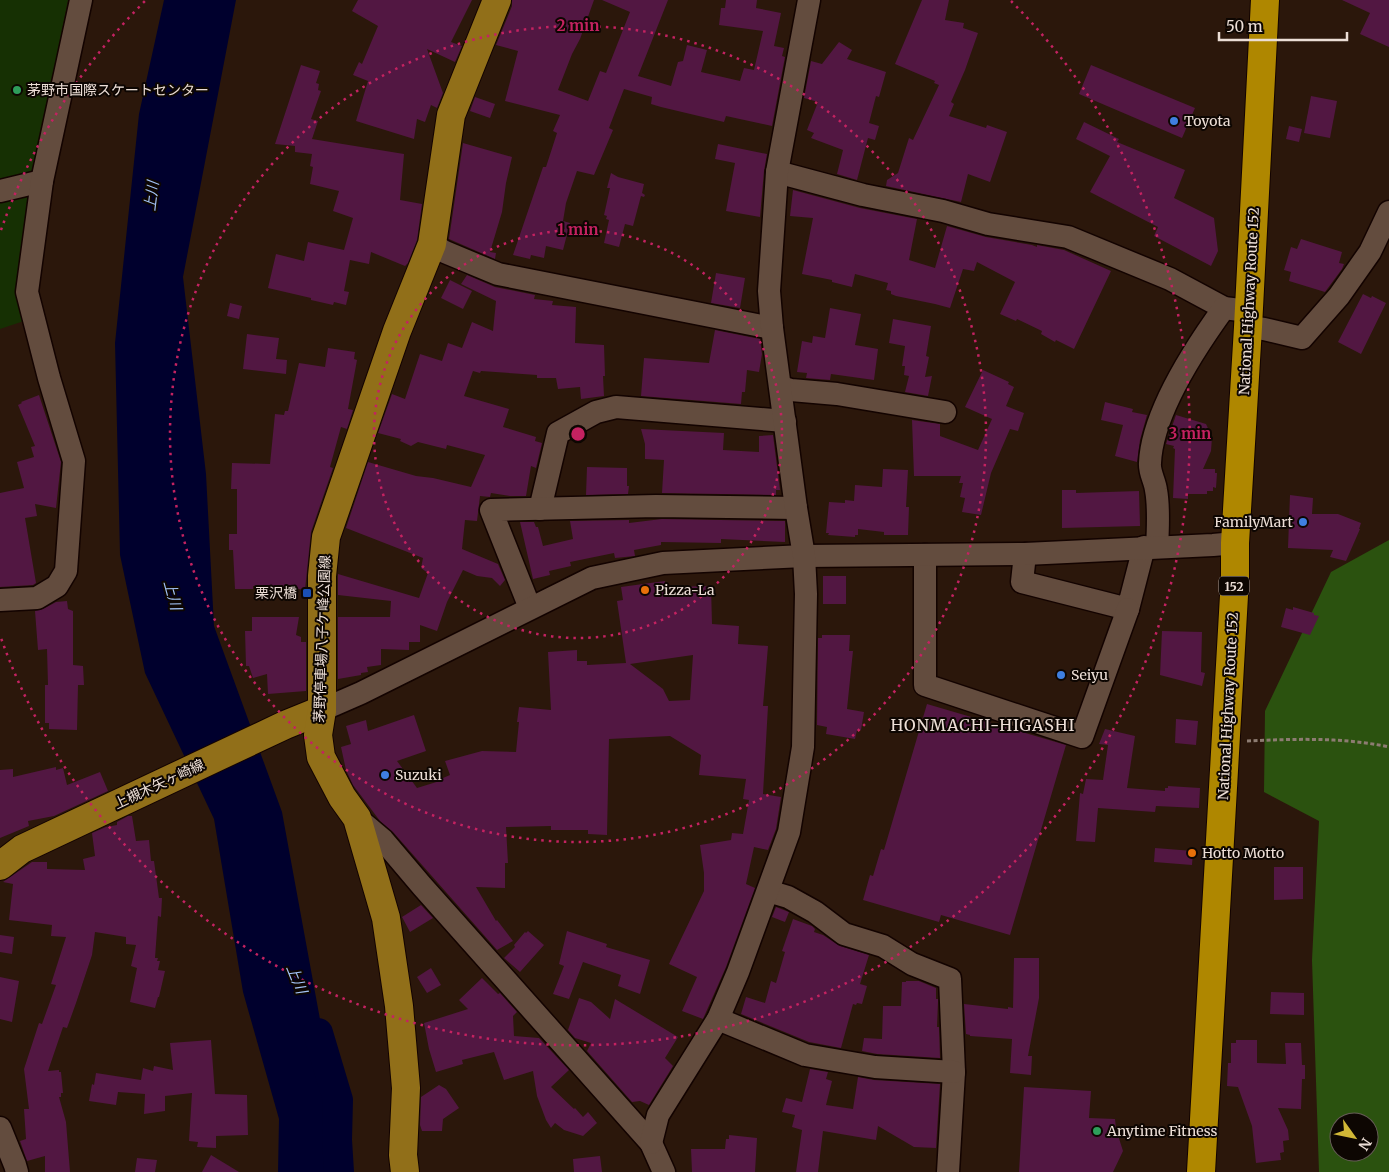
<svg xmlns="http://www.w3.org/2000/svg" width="1389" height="1172" font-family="Merriweather,'Noto Sans JP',serif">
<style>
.green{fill:#163003}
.forest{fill:#2b520f;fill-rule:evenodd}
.water{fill:#00002d}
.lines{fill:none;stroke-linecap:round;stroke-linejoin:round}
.stream{stroke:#00002d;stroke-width:5}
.river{stroke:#00002d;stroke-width:30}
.building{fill:#521742;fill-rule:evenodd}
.minor-casing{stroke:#130300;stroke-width:25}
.major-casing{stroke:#130300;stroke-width:30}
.highway-casing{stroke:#130300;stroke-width:30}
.path{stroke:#8d7c72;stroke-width:3;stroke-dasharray:4 2.5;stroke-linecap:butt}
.minor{stroke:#634c3e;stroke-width:22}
.major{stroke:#916f19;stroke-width:28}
.highway{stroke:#af8700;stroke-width:28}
.ring{fill:none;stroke:#c42261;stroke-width:2.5;stroke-dasharray:2.5 5}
.leisure-dot{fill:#2e9e5b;stroke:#0d0602;stroke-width:2}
.shop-dot{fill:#3f7fe0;stroke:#0d0602;stroke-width:2}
.food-dot{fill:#e8710a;stroke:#0d0602;stroke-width:2}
.transit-dot{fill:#1a4fb4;stroke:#0d0602;stroke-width:2}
.labels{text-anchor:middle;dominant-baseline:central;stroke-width:4;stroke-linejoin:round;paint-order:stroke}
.shield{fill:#0d0602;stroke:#a99d96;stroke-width:1}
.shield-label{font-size:12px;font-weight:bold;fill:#ecded6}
.poi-label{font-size:14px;fill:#ecded6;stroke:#0d0602;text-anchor:start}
.street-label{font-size:14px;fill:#ecded6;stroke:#0d0602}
.water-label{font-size:15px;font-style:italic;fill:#a3c3f6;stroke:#0d0602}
.quarter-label{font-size:16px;letter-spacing:1px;fill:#ecded6;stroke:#0d0602}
.centre{fill:#c42261;stroke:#0d0602;stroke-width:2.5}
.ring-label{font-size:15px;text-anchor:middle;font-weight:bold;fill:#c42261;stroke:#0d0602;stroke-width:4;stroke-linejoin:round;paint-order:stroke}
</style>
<rect width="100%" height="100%" fill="#2b170b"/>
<!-- green -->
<path class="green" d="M0,0H68L35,170L27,202L17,287L24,321L0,329Z"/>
<!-- forest -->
<path class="forest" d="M1389,540V1172H1319L1312,960L1319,821L1264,792L1265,711L1331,572ZM1339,1122H1369V1152H1339Z"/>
<!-- water -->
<path class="water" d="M164,0H236L183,277L206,474L214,626L282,812L348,1172H278L279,1119L243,992L214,819L145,673L120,555L115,343L139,114Z"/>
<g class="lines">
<!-- stream -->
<path class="stream" d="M333,1111L338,1100"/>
<!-- river -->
<path class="river" d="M318,1033L338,1100L337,1140L339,1172"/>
</g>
<!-- building -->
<g class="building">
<path d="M358,0H472L451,42L462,46L455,62L427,49L443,93L437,108L431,105L425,122L417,119L414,139L356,121L368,81L353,75L359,62L362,64L378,26L352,11Z"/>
<path d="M512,0H594L580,39L572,54L558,90L588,101L600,71L606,73L630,12L602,0H668L638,76L671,86L678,62L683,61L687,45L707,50L701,72L740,81L744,68L754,70L763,31L719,25L721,8H725L726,0H757L756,8L781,13L774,46L784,48L782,56L785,57L772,126L726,116L724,122L661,107L651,104L652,97L624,89L609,128L613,130L594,175L577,171L566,203L563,221L570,223L563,250L546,246L544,258L531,255L530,259L513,255L543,167H546L557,133L553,131L560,115L505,101L518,51L496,45L512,6Z"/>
<path d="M922,0H949L945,20L964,23L963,28L978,33L965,70L951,102L954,104L949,116L986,128L987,125L1007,132L990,182L968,174L961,202L886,186L887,180L898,173L909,138L913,140L939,85L934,83L935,81L895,64Z"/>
<path d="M1342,0H1389V47L1360,34L1370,13Z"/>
<path d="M839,42L852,50L847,59L886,72L879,97L876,96L869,123L879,126L875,140L868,138L857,180L837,174L843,150L811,138L814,133L807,130L818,102L804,98L811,61L822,64Z"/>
<path d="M301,65L320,71L316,83L319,84L318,90L321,91L311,119L318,121L312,139L404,154L400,200L422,204L417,240L408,263L405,266L371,252L369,264L350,260L344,291L349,292L346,305L334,302L333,305L311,300V298L268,288L276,254L304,261L308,242L344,250L353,218L333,211L339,191L310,184L313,167L310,166L312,154L295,152V146L275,144Z"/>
<path d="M1091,65L1195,108L1182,138L1079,94Z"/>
<path d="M1311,96L1337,101L1330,138L1304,133Z"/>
<path d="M475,97L495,104L490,118L470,111Z"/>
<path d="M1084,122L1119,139L1117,142L1185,170L1174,198L1214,218L1218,251L1211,266L1154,236L1158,227L1090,192L1110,156L1076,139Z"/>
<path d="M1289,126L1302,129L1299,142L1286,139Z"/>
<path d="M463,143L512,157L506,183L502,212L490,252L496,253L495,259L449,239Z"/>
<path d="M718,144L767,154L764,171L760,217L726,211L735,163L715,159Z"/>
<path d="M611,173L618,177L644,184L642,193L645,195L644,197L641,196L633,226L625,224L619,247L604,243L609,220L606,219L607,216L604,215L610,188H607Z"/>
<path d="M793,190L860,208L917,219L909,260L935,268L947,226L986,237L1032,245L1037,247V245L1064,250L1111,271L1074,349L1056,340L1055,342L1041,334L1042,331L1017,319L1016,321L1000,314L1015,282L977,262L974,271L963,269L950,308L935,304L896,296L891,294V291L886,290L888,283L855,274L852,287L832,282V280L802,274L813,218L790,216Z"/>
<path d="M1301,239L1342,252L1339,263L1344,264L1342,269L1325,292L1289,281L1291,272L1284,270L1291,247L1297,249Z"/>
<path d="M716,273L745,278L740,308L711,303Z"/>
<path d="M467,275L495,287L535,295L534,299L553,301L552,305L576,307L575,343L604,345L605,376H603L604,396L581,399L580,387L558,389L556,378H537V375L481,371L480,373L473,371L464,396L509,409L503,427L536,437L535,441L542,443L536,468L531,466L526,496H510L491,493L490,497L480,496L477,521L465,520L462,549L498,564L505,580L500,586L492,578L477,576L463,570L447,602L437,631L420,625V642H409V650L381,649V665L367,667L368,672L361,673V675L338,679V617H390L391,601L338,595V574L419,598L428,573L421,568L423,558L346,528L368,462L416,476L433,478L471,487L485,455L447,445L446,449L418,442L411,446L400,441L401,439L378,433L392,394L405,399L420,354L442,361L448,343L462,348L472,322L493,331L496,301L461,284Z"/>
<path d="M450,280L472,291L463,309L441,298Z"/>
<path d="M1363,294L1371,298L1372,296L1386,303L1361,354L1338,342Z"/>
<path d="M230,303L242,306L239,319L227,316Z"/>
<path d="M830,308L861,314L855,345L878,349L874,380L831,374L830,380L806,378L807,373L797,372L802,341L812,343L813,336L825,338Z"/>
<path d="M893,319L931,326L926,356L929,357L925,377L932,376L928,396L905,392L909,376L904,375L905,366H902L905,346L889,343Z"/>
<path d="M715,330L760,339L762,354L759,372L747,370L745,392H742L741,404L641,396L644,358L709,363Z"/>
<path d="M247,334L279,338L276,359L287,360L286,374L243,369Z"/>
<path d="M328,348L355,352L354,359L357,360L348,409L353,410L347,429L341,427L330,467L333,468L311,532L305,590L291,588V590L253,586V589H235L233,550H229V534H237V489H231L232,463L270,464L275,414L284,415L285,411H288L299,363L325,367Z"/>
<path d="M983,370L1009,382L1008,384L1014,387L1006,406L1024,413L1018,431L1010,429L991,473L981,515L962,512L965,498L960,497L963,483H959L961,476H914L912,420L940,424V436L978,450L992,419L965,407Z"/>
<path d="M39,395L61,462L56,508L35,504L37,516L25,518L36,583L33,585L0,587V493L24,488L17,462L34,457L31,447L35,446L18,405L22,403L21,402Z"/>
<path d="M1105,402L1133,409L1132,412L1147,415L1140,440L1137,462L1115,456L1123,425L1101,420Z"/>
<path d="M1176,415L1206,424L1212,437L1211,451L1203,469H1215V473H1217L1216,488L1213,487V491H1207V494H1188V499L1173,498L1175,449L1173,448L1174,446L1166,444Z"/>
<path d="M641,429L724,433L723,450L759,452V436L773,435L780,490H776V495L662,493L664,460L645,459V444Z"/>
<path d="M587,467L627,468V486H629L628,494L586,495Z"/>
<path d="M883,469L908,470L906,507H909L908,535H884V532L858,529V535H855V537L828,535L829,533H826L829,502L845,503V500L854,501L855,485L882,487Z"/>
<path d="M1062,490H1076V493L1139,491L1140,526L1062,528Z"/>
<path d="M1290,495L1313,498L1312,514H1338L1361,523L1359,529H1360L1346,561L1330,557L1333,550L1288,548Z"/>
<path d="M662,519L785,521V542L721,539V543L661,542V545L634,550L635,556L615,558L614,553L570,562L571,566L549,571L550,575L533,579L520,522H534L536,527H538L543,546L573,539L570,521L629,520V523Z"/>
<rect x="823" y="576" width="23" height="28"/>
<path d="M665,581V587L711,586L712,624L739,626L738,644L768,646L763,706H768L763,794L781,797L776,829L768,850L754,847L746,884L755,888L726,967L703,1019L682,1011L697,977L669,964L704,891V873L700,845L731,840L732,833L743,834L749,800L743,799L746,779L699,775L701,755L670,736L609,739L607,835L588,834V830H551V826L506,827L508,863H505V888L476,887L496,921L497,920L513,941L497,950L393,832L380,821L353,785L346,770L341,747L351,744L346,726L366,720L368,731L414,715L426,751L397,761L417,788L443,780V778L450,775L445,761L482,751L516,752L519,722H517L519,707L551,710L548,652L577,650V661H587V665L626,663L617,601L623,600L621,587ZM693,655L690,700L669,701L663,689L630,664Z"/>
<path d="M67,601L68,609L73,611V665L83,666L84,685H78L77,730L49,729V723H45V685H48L47,649L38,650L35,611L43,609L56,602Z"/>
<path d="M1293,607L1314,613V615L1319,616L1310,635L1281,627L1286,608L1293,610Z"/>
<path d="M252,617H299L296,635L301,637V642H306V691L268,694L267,674L253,678L249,666H246L245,631H252Z"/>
<path d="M1162,631L1202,632L1201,672L1205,673L1202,686L1160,675Z"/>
<path d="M822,635H850L849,651H853L847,709L864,712L861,730H857L855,739L826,734L827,727L817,725L818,638H822Z"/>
<path d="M927,704L1066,745L1010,935L941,915L939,922L863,900L870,875L873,876L881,849L884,850Z"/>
<path d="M1176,719L1198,721L1196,745L1175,743Z"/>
<path d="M1105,729L1135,736L1127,788L1165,791V788H1168V786L1200,788L1199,808L1156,806L1155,812L1098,808L1095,842L1076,841L1080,793L1083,794L1086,779L1103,780L1108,745L1099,744Z"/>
<path d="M56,767V770L63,768L67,785L100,772L108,791L54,816L28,821L29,826L0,838V770L13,769V777Z"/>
<path d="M128,816H132L136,841L149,840L151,861H154L159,898H162L161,917L158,916L155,958H158L157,961H160L158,970L165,971L159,997H158L155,1008L130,1002L137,968L131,966L136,945L126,944V937L95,932L92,955L76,1003L67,1028L63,1027L48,1071L59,1070V1072H61L63,1093H61V1097H59L66,1122L70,1172H45V1156L27,1161L20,1141L26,1139L24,1109H29L24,1069L39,1023L42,1024L56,985L51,984L66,937L51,936L52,925L9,920L13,884L3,882L32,862H47V869L85,870L83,859L95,856L92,833L106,827L117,825V822Z"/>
<path d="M1155,848L1193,851L1192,865L1154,862Z"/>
<path d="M1274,867H1303V899L1274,900Z"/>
<path d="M421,905L433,918L410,932L402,917Z"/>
<path d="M776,907L789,912L785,922L772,917Z"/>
<path d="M793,919L812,926L815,929L814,932L823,935L840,946L869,955L860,984L867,986L862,1004L857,1003L856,1005L853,1004L841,1048L809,1042L741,1014L746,997L765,1003L771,981L776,983L785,952L782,951Z"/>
<path d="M528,931L544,945L520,972L504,958L515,947L514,945L525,932L526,933Z"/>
<path d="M567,931L607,944L606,947L650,960L640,994L618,986L621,975L583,962L569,999L553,994L564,966L559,964Z"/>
<path d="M0,935L14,937L12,954L0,952Z"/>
<path d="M1014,958H1039V998L1028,1056H1032L1031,1075L1010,1073L1012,1039L970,1036V1035L966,1034L964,1004L1008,1009V1007L1013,1008Z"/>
<path d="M431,968L441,985L427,993L417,977Z"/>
<path d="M0,977L19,981L12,1022L0,1019Z"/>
<path d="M482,978L498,994L500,993L517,1012L513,1016L514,1036L539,1038L569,1070L551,1087L574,1109L575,1108L583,1117L588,1112L597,1123L583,1136L564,1130L555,1123L551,1128L546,1120L537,1096L533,1071L504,1080L494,1052L462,1060L463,1064L436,1072L429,1049L424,1023L468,1009L459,1000Z"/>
<path d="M906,981H919L936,988V999H938V1002L937,1027H939L940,1058L877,1054L862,1051L864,1038L882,1039L883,1006H901L902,982H906Z"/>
<path d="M1271,992L1304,993V1015L1270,1014Z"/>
<path d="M579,998L591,1002L610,1019L615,999L678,1037L665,1058L673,1066L649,1105L640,1101L632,1102L587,1051L591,1043L575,1038L568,1030Z"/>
<path d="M211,1040L215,1094L247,1095L248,1135L216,1136V1148L197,1147L198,1142L189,1141L192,1093L165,1096V1111L144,1114L145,1094L118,1092L116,1105L89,1101L92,1084L94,1085L96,1073L141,1080L143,1068L153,1071L154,1066L173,1070L170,1043Z"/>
<path d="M1236,1040H1257V1063L1286,1064L1285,1043H1301L1302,1065H1305V1079H1302L1301,1109L1278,1108L1288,1130L1289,1140L1283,1141L1284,1152L1280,1153L1281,1160L1256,1163L1252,1126L1238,1087L1227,1086L1228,1063H1231V1043H1236Z"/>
<path d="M810,1069L828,1072L826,1079L832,1081L826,1105L853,1109L858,1077L874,1080L940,1084L936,1148L914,1147L878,1126L876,1140L823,1131L818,1172H796L802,1130L792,1127L795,1115L782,1112L786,1098L802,1102Z"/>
<path d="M439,1085L446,1089L459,1108L443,1119L442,1131H422L420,1125L421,1097Z"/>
<path d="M1024,1087L1091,1091L1089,1118L1115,1119L1116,1129L1123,1151L1113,1172H1019Z"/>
<path d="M729,1135L757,1138L755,1172H692L691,1149H725L726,1139H729Z"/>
<path d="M211,1155L239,1172H202Z"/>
<path d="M600,1156L602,1172H574L573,1159Z"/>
<path d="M137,1158L157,1160L155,1172H135Z"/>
</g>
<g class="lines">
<defs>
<g id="minor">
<path d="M777,172L863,195L943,211L988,224L1068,237L1170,279L1224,308L1248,311"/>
<path d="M0,191L42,181"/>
<path d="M432,244L445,252L498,274L772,328"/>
<path d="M1248,327L1264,329L1302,338L1339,296L1370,252L1389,212"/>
<path d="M781,387L791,390L837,394L945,412"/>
<path d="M540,509L558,433L596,412L616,407L785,421"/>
<path d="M1157,547C1158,530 1159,506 1156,490C1155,481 1149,472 1150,463C1152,413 1195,348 1224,308"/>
<path d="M1025,554L1022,582L1128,609L1144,547"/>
<path d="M925,555V685L1082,737L1128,609"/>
<path d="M0,600L37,598L57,586L66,571L74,461L49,378L27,292L42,181L81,0"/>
<path d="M530,608L491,510L656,506L796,508"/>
<path d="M322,710L361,693L592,578L663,563L804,556L1025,554L1213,545L1235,543"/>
<path d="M357,818L383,840L422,886L651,1143L664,1172"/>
<path d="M768,891L788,897L815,912L844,934L883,946L912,964L950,979L954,1072L948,1172"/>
<path d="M718,1019L805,1055L875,1067L954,1072"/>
<path d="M0,1128L15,1165L17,1172"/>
<path d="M651,1143L658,1115L718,1019L738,972L789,832L803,747L806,594L804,556L796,508L772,328L769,291L777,172L809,0"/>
</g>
<g id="major">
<path d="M0,866L22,849L285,725L322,710"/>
<path d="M405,1172L403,1155L406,1088L399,1006L386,918L357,818L342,797L321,757L318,735L322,710V576L326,537L397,331L432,244L451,115L497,0"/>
</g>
<path id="highway" d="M1201,1172L1235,578V543L1248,327L1265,0"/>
</defs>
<!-- minor casing -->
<use href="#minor" class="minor-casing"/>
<!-- major casing -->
<use href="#major" class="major-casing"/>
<!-- highway casing -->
<use href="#highway" class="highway-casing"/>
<!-- path -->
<path class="path" d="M1247,741C1295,739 1342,737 1389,747"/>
<!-- minor -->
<use href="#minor" class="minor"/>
<!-- major -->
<use href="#major" class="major"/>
<!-- highway -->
<use href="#highway" class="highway"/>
</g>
<!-- distance rings -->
<g class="ring">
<circle cx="578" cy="434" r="204"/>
<circle cx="578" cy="434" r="408"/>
<path d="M1 230A612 612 0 0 1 145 1M1011 1A612 612 0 1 1 1 638"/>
</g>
<!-- markers -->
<g class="leisure-dot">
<circle cx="17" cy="90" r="5"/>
<circle cx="1097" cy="1131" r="5"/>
</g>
<g class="shop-dot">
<circle cx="1174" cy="121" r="5"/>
<circle cx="1303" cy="522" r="5"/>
<circle cx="1061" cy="675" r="5"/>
<circle cx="385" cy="775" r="5"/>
</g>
<g class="food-dot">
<circle cx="645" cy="590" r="5"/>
<circle cx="1192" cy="853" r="5"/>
</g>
<rect class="transit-dot" x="302" y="588" width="10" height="10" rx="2.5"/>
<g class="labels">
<!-- shield labels -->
<rect class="shield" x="1219" y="576.5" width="30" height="19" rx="4"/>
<g class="shield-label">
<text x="1234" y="586">152</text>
</g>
<!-- poi labels -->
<g class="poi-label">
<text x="27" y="90">茅野市国際スケートセンター</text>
<text x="1184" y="121">Toyota</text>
<text x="1293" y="522" text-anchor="end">FamilyMart</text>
<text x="655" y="590">Pizza-La</text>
<text x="297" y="593" text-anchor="end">栗沢橋</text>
<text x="1071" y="675">Seiyu</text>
<text x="395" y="775">Suzuki</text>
<text x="1202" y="853">Hotto Motto</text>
<text x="1107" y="1131">Anytime Fitness</text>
</g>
<!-- street labels -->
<g class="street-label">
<text transform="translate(1249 301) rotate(-87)">National Highway Route 152</text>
<text transform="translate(322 639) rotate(-88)">茅野停車場八子ケ峰公園線</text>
<text transform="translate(1228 706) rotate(-87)">National Highway Route 152</text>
<text transform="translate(159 784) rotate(-25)">上槻木矢ヶ崎線</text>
</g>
<!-- water labels -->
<g class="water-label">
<text transform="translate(151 196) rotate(-83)">上川</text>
<text transform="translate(173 595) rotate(75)">上川</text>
<text transform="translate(297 979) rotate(68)">上川</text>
</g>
<!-- quarter labels -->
<g class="quarter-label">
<text x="983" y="725">HONMACHI-HIGASHI</text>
</g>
</g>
<circle cx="578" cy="434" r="8" class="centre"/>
<g class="ring-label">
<text x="578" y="31">2 min</text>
<text x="578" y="235">1 min</text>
<text x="1190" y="439">3 min</text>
</g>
<!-- north arrow -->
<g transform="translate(1354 1137) rotate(123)"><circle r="24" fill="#0d0602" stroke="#665c57"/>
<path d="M0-4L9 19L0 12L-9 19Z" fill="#d1b736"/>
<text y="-8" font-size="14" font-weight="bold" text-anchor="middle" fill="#ecded6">N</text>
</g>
<!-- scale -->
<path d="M1219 32v8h128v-8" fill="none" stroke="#ecded6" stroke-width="2.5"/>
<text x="1226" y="32" font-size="15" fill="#ecded6" stroke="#0d0602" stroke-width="4" paint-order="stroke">50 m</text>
</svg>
